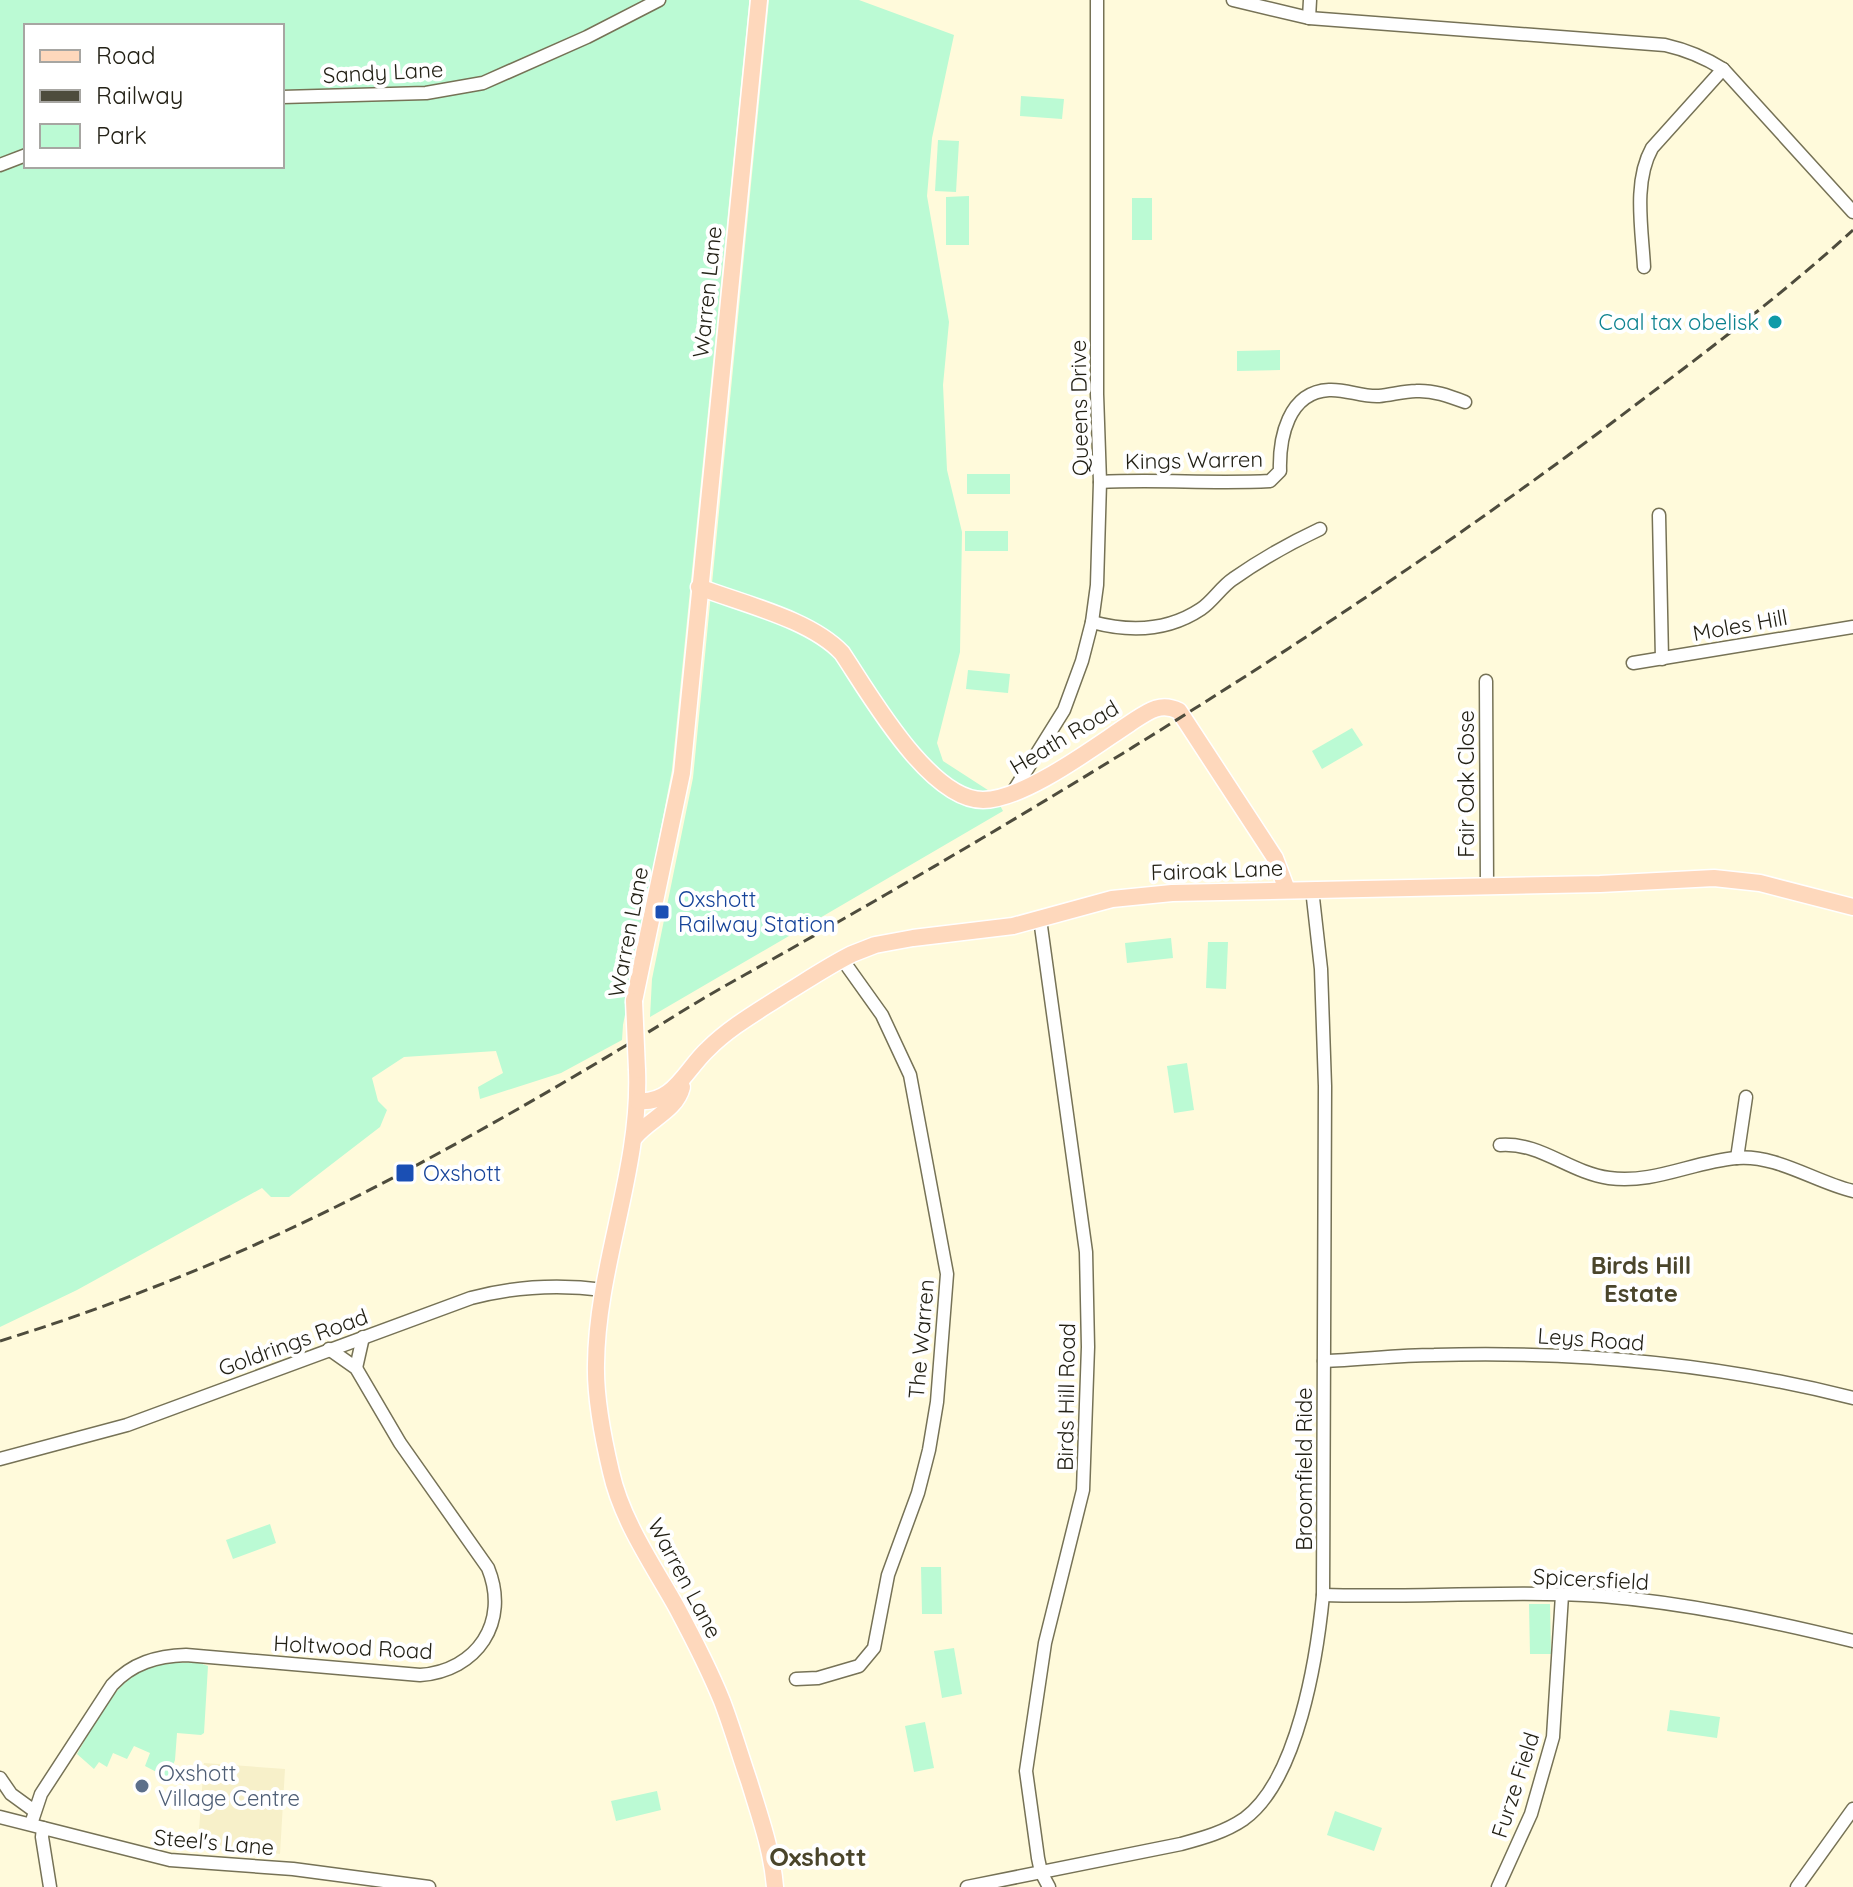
<svg xmlns="http://www.w3.org/2000/svg" width="1853" height="1887" font-family="Quicksand,sans-serif">
<style>
.built{fill:#f7f0c9}
.green{fill:#bbfad4;fill-rule:evenodd}
.lines{fill:none;stroke-linecap:round;stroke-linejoin:round}
.minor-casing{stroke:#767256;stroke-width:15}
.major-casing{stroke:#fff;stroke-width:19}
.minor{stroke:#fff;stroke-width:12}
.major{stroke:#fed8bc;stroke-width:16}
.rail{stroke:#4e4c3d;stroke-width:3;stroke-dasharray:12 6;stroke-linecap:butt}
.major-bridge-casing{stroke:#fff;stroke-width:19;stroke-linecap:butt}
.major-bridge{stroke:#fed8bc;stroke-width:16}
.culture-dot{fill:#0f9aa8;stroke:#fff;stroke-width:3}
.transit-dot{fill:#1a4fb4;stroke:#fff;stroke-width:3}
.service-dot{fill:#5c6f8a;stroke:#fff;stroke-width:3}
.labels{text-anchor:middle;dominant-baseline:central;stroke-width:8;stroke-linejoin:round;paint-order:stroke}
.street-label{font-size:22px;fill:#232116;stroke:#fff}
.culture-label{font-size:22px;fill:#0d838f;stroke:#fff;text-anchor:end}
.transit-label{font-size:22px;fill:#164399;stroke:#fff;text-anchor:start}
.service-label{font-size:22px;fill:#4e5e75;stroke:#fff;text-anchor:start}
.neighbourhood-label{font-size:24px;font-weight:bold;fill:#4a452b;stroke:#fff}
.quarter-label{font-size:26px;font-weight:bold;fill:#4a452b;stroke:#fff}
</style>
<rect width="100%" height="100%" fill="#fffadb"/>
<!-- built -->
<path class="built" d="M204,1763L285,1769L280,1854L198,1843Z"/>
<!-- green -->
<g class="green">
<path d="M0,0H749V4L672,770L623,1025L622,1040L561,1073L480,1099L478,1087L503,1073L496,1051L404,1057L372,1078L378,1101L387,1110L380,1127L289,1197H271L262,1188L77,1290L0,1327ZM26,26H282V166H26Z"/>
<path d="M769,0H859L954,35L932,138L927,196L949,322L943,385L947,470L962,532L960,652L937,743L943,761L994,794L1003,811L650,1017L652,979L693,778Z"/>
<path d="M1021,96L1064,99L1062,119L1020,116Z"/>
<path d="M938,140L959,141L956,192L935,191Z"/>
<path d="M969,196V245H946V197Z"/>
<rect x="1132" y="198" width="20" height="42"/>
<path d="M1280,350V370L1237,371V351Z"/>
<rect x="967" y="474" width="43" height="20"/>
<rect x="965" y="531" width="43" height="20"/>
<path d="M968,670L1010,674L1008,693L966,689Z"/>
<path d="M1352,728L1363,745L1322,769L1312,751Z"/>
<path d="M1171,938L1173,958L1127,963L1125,943Z"/>
<path d="M1208,942H1228L1226,989L1206,988Z"/>
<path d="M1187,1063L1194,1110L1174,1113L1167,1066Z"/>
<path d="M270,1524L276,1543L233,1559L226,1540Z"/>
<path d="M921,1567H941L942,1614H922Z"/>
<path d="M1529,1604H1550L1551,1654H1530Z"/>
<path d="M954,1648L962,1694L942,1698L934,1651Z"/>
<path d="M197,1662L208,1666L204,1733L201,1735L177,1733L175,1760L168,1778L145,1766L150,1753L134,1746L127,1759L113,1753L107,1767L99,1762L94,1769L77,1754C98,1719 116,1675 159,1664C171,1662 185,1663 197,1662Z"/>
<path d="M1670,1710L1720,1717L1717,1738L1667,1731Z"/>
<path d="M925,1722L934,1768L914,1772L905,1726Z"/>
<path d="M657,1791L661,1810L616,1821L611,1801Z"/>
<path d="M1335,1811L1382,1828L1374,1851L1327,1835Z"/>
</g>
<g class="lines">
<defs>
<g id="minor">
<path d="M1233,0L1309,18L1665,45C1687,50 1704,57 1723,69L1853,212"/>
<path d="M1309,18L1310,0"/>
<path d="M282,97L426,93L483,83L587,37L659,0"/>
<path d="M0,165L26,155"/>
<path d="M1644,267C1642,229 1633,182 1652,148L1723,69"/>
<path d="M1100,482C1157,479 1213,484 1270,481L1280,471C1279,438 1288,392 1329,390C1346,389 1362,397 1379,396C1391,395 1404,391 1416,391C1433,390 1449,396 1465,402"/>
<path d="M1659,515L1662,659"/>
<path d="M1092,622C1129,632 1168,631 1201,609C1213,601 1221,587 1233,579C1260,560 1290,543 1320,529"/>
<path d="M1633,663L1853,627"/>
<path d="M1486,681L1487,886"/>
<path d="M1011,795L1064,710L1082,661L1092,622L1097,585L1100,482L1097,394V0"/>
<path d="M1040,919L1086,1252L1088,1347L1083,1490L1045,1643L1026,1771L1038,1858L1041,1872L1049,1887"/>
<path d="M1500,1145C1541,1142 1568,1172 1609,1178C1654,1184 1692,1162 1736,1158C1776,1154 1815,1182 1853,1191"/>
<path d="M1737,1158L1746,1097"/>
<path d="M1324,1361C1360,1360 1397,1355 1434,1355C1575,1351 1716,1363 1853,1398"/>
<path d="M356,1368L363,1337"/>
<path d="M0,1459L127,1425L471,1298C516,1286 558,1284 604,1290"/>
<path d="M1323,1595C1416,1598 1510,1590 1602,1596C1687,1603 1771,1621 1853,1641"/>
<path d="M796,1679L818,1678L859,1666L874,1648L888,1575L918,1493L929,1450L937,1402L947,1274L910,1075L882,1015L842,959"/>
<path d="M0,1778L11,1794L33,1810"/>
<path d="M0,1817L170,1860L293,1869L429,1887"/>
<path d="M31,1824L41,1794L112,1685C132,1663 157,1656 186,1655L420,1675C477,1671 510,1622 488,1568L400,1443L356,1368L329,1349"/>
<path d="M43,1828L42,1837L50,1887"/>
<path d="M967,1887L1181,1844C1203,1838 1225,1832 1244,1819C1298,1780 1317,1657 1323,1595L1325,1086L1321,969L1312,889"/>
<path d="M1498,1887L1531,1814L1553,1737L1562,1595"/>
<path d="M1797,1887L1853,1809"/>
</g>
<g id="major">
<path d="M699,587C743,604 810,619 842,653C869,693 929,800 983,800C1024,800 1094,747 1129,724C1146,713 1159,701 1179,711L1275,858L1287,890"/>
<path d="M634,1001L682,773L759,0"/>
<path d="M637,1070C641,1170 597,1265 596,1364C595,1399 603,1438 611,1472C622,1521 653,1565 677,1608C693,1638 709,1669 722,1701C732,1727 740,1755 749,1781C760,1817 772,1850 775,1887"/>
<path d="M638,1101C674,1104 685,1070 708,1049C730,1027 757,1012 783,995C806,981 828,966 852,954L875,945L913,938L1013,926L1112,899L1172,893L1600,884L1714,878L1760,883L1853,907"/>
<path d="M634,1138C649,1119 676,1111 682,1087"/>
</g>
</defs>
<!-- minor casing -->
<use href="#minor" class="minor-casing"/>
<!-- major casing -->
<use href="#major" class="major-casing"/>
<!-- minor -->
<use href="#minor" class="minor"/>
<!-- major -->
<use href="#major" class="major"/>
<!-- rail -->
<path class="rail" d="M0,1341C139,1298 274,1241 402,1173C475,1134 549,1092 620,1049C658,1027 694,1003 732,982C1030,815 1323,638 1597,434C1684,368 1772,304 1853,230"/>
<defs>
<path id="major-bridge" d="M634,1001L637,1070"/>
</defs>
<!-- major-bridge casing -->
<use href="#major-bridge" class="major-bridge-casing"/>
<!-- major-bridge -->
<use href="#major-bridge" class="major-bridge"/>
</g>
<!-- markers -->
<circle class="culture-dot" cx="1775" cy="322" r="8"/>
<g class="transit-dot">
<rect x="654" y="904" width="16" height="16" rx="4"/>
<rect x="395" y="1163" width="20" height="20" rx="4"/>
</g>
<circle class="service-dot" cx="142" cy="1786" r="8"/>
<g class="labels">
<!-- street labels -->
<g class="street-label">
<text transform="translate(383 72) rotate(-3)">Sandy Lane</text>
<text transform="translate(707 292) rotate(-84)">Warren Lane</text>
<text transform="translate(1079 408) rotate(-91)">Queens Drive</text>
<text transform="translate(1194 460) rotate(-1)">Kings Warren</text>
<text transform="translate(1740 625) rotate(-10)">Moles Hill</text>
<text transform="translate(1064 737) rotate(-31)">Heath Road</text>
<text transform="translate(1466 784) rotate(-90)">Fair Oak Close</text>
<text transform="translate(1217 870) rotate(-2)">Fairoak Lane</text>
<text transform="translate(628 932) rotate(-79)">Warren Lane</text>
<text transform="translate(921 1339) rotate(-85)">The Warren</text>
<text transform="translate(1591 1339) rotate(4)">Leys Road</text>
<text transform="translate(293 1342) rotate(-20)">Goldrings Road</text>
<text transform="translate(1066 1397) rotate(-89)">Birds Hill Road</text>
<text transform="translate(1304 1469) rotate(-90)">Broomfield Ride</text>
<text transform="translate(685 1578) rotate(62)">Warren Lane</text>
<text transform="translate(1591 1579) rotate(3)">Spicersfield</text>
<text transform="translate(353 1647) rotate(3)">Holtwood Road</text>
<text transform="translate(1515 1785) rotate(-72)">Furze Field</text>
<text transform="translate(214 1842) rotate(5)">Steel's Lane</text>
</g>
<!-- culture labels -->
<g class="culture-label">
<text x="1759" y="322">Coal tax obelisk</text>
</g>
<!-- transit labels -->
<g class="transit-label">
<text x="678" y="899">Oxshott<tspan x="678" dy="25">Railway Station</tspan></text>
<text x="423" y="1173">Oxshott</text>
</g>
<!-- service labels -->
<g class="service-label">
<text x="158" y="1773">Oxshott<tspan x="158" dy="25">Village Centre</tspan></text>
</g>
<!-- neighbourhood labels -->
<g class="neighbourhood-label">
<text x="1641" y="1265">Birds Hill<tspan x="1641" dy="28">Estate</tspan></text>
</g>
<!-- quarter labels -->
<g class="quarter-label">
<text x="818" y="1856">Oxshott</text>
</g>
</g>
<!-- legend -->
<rect x="24" y="24" width="260" height="144" fill="#ffffff" stroke="#a7a6a2" stroke-width="2"/>
<rect x="40" y="50" width="40" height="12" fill="#fed8bc" stroke="#a7a6a2" stroke-width="2"/>
<text x="96" y="64" font-size="24" fill="#232116">Road</text>
<rect x="40" y="90" width="40" height="12" fill="#4e4c3d" stroke="#a7a6a2" stroke-width="2"/>
<text x="96" y="104" font-size="24" fill="#232116">Railway</text>
<rect x="40" y="124" width="40" height="24" fill="#bbfad4" stroke="#a7a6a2" stroke-width="2"/>
<text x="96" y="144" font-size="24" fill="#232116">Park</text>
</svg>
